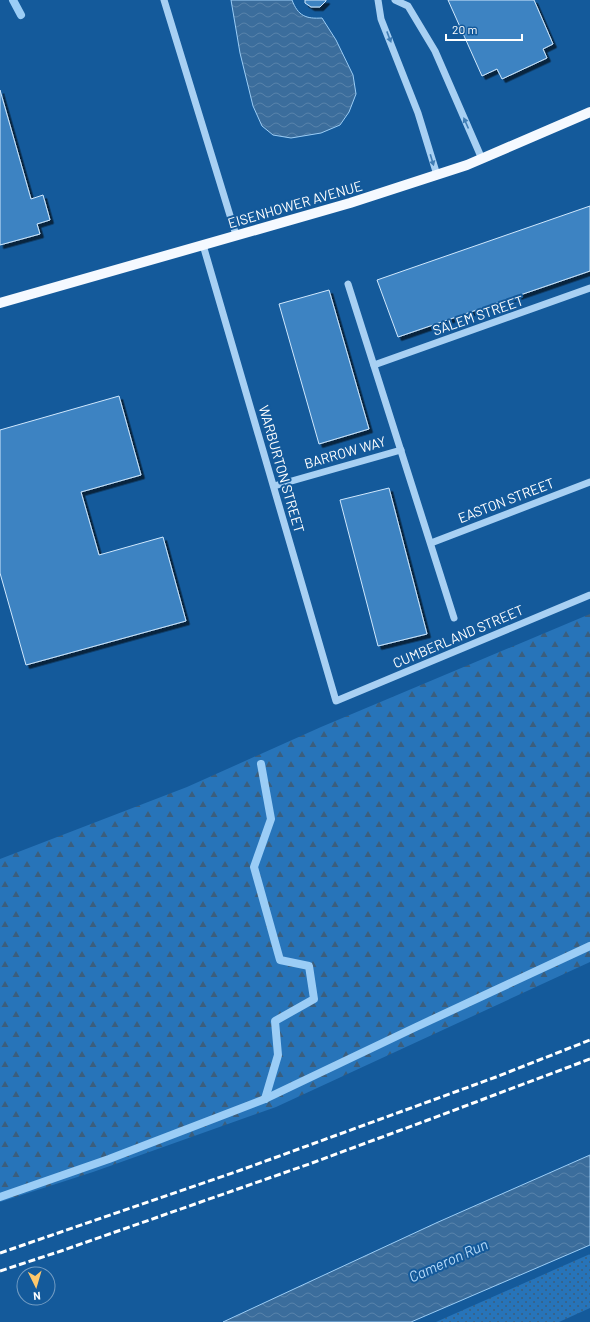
<svg xmlns="http://www.w3.org/2000/svg" width="590" height="1322" font-family="Barlow,sans-serif">
<style>
.grass{fill:url(#grass-dots)}
.forest{fill:url(#forest-firs)}
.water{fill:url(#water-waves);stroke:#9bcdf6}
.lines{fill:none;stroke-linecap:round;stroke-linejoin:round}
.stream{stroke:#9bcdf6;stroke-width:8}
.building{fill:#3d83c2;stroke:#d0e8fd;filter:url(#shadow)}
.minor{stroke:#a8d0f3;stroke-width:7}
.major{stroke:#f5f9ff;stroke-width:10}
.rail{stroke:#fff;stroke-width:3;stroke-dasharray:7 3;stroke-linecap:butt}
.oneway{fill:#407db5}
.labels{text-anchor:middle;dominant-baseline:central;stroke-width:4;stroke-linejoin:round;paint-order:stroke}
.street-label{font-size:14px;fill:#fff;stroke:#145a9b}
.water-label{font-size:15px;font-style:italic;fill:#b5dafa;stroke:#145a9b}
</style>
<defs>
<pattern id="grass-dots" width="8" height="8" patternUnits="userSpaceOnUse"><rect width="8" height="8" fill="#2774b9"/><path d="M2 2h.1M6 6h.1" fill="none" stroke="#3b5e7d" stroke-width="1.8" stroke-linecap="round"/></pattern>
<pattern id="forest-firs" width="22" height="20" patternUnits="userSpaceOnUse"><rect width="22" height="20" fill="#2774b9"/><path d="M5 1l3.5 6h-7zM16 11l3.5 6h-7z" fill="#3b5e7d"/></pattern>
<pattern id="water-waves" width="16" height="10" patternUnits="userSpaceOnUse"><rect width="16" height="10" fill="#3b6d9c"/><path d="M0 5q4-4 8 0t8 0" fill="none" stroke="#5883ab"/></pattern>
<filter id="shadow"><feDropShadow dx="3.5" dy="3.5" stdDeviation="0" flood-color="#0009"/></filter>
</defs>
<rect width="100%" height="100%" fill="#145a9b"/>
<!-- grass -->
<path class="grass" d="M590,1254V1308L559,1322H436Z"/>
<!-- forest -->
<path class="forest" d="M590,614V962L276,1107L93,1172L0,1202V859L187,787L321,727Z"/>
<!-- water -->
<g class="water">
<path d="M231,0H292C298,16 306,19 322,18L336,40L353,75L356,94L349,112L340,125L321,133L291,138L273,135L262,126L253,106L240,53Z"/>
<path d="M590,1155V1245L411,1322H223L436,1223Z"/>
</g>
<g class="lines">
<!-- stream -->
<g class="stream">
<path d="M13,0L21,15"/>
<path d="M261,764L271,819L254,867L280,960L309,966L314,999L275,1021L278,1055L265,1099"/>
<path d="M0,1197L109,1159L265,1099L416,1027L590,946"/>
</g>
</g>
<!-- building -->
<g class="building">
<path d="M305,0H326V1L320,7H311L305,3Z"/>
<path d="M448,0H534L553,44L543,49L547,58L502,79L497,69L482,76Z"/>
<path d="M0,90L31,199L43,195L50,220L37,224L40,234L0,245Z"/>
<path d="M590,206V271L398,337L377,280Z"/>
<path d="M329,290L369,429L319,444L279,304Z"/>
<path d="M119,396L141,475L81,492L99,555L163,537L186,621L26,665L0,573V430Z"/>
<path d="M389,488L427,634L378,646L340,500Z"/>
</g>
<g class="lines">
<!-- minor -->
<g class="minor">
<path d="M164,0L236,235"/>
<path d="M378,0L381,19L418,113L437,175"/>
<path d="M395,0L408,6L435,51L482,159"/>
<path d="M203,245L336,701L590,595"/>
<path d="M348,284L454,618"/>
<path d="M374,365L590,288"/>
<path d="M274,486L401,450"/>
<path d="M431,543L590,482"/>
</g>
<!-- major -->
<path class="major" d="M0,303L350,203L467,165L590,112"/>
<!-- rail -->
<g class="rail">
<path d="M0,1253L241,1170L496,1077L590,1040"/>
<path d="M0,1271L61,1251L312,1163L428,1120L590,1059"/>
</g>
</g>
<!-- one-way arrows -->
<defs><path id="oneway-solid" d="M-6-.8H1V-3.2L6.5 0L1 3.2V.8H-6Z"/></defs>
<g class="oneway">
<use href="#oneway-solid" transform="translate(389 37) rotate(69)"/>
<use href="#oneway-solid" transform="translate(466 123) rotate(-114)"/>
<use href="#oneway-solid" transform="translate(432 160) rotate(73)"/>
</g>
<g class="labels">
<!-- street labels -->
<g class="street-label">
<text transform="translate(295 204) rotate(-16)">EISENHOWER AVENUE</text>
<text transform="translate(478 315) rotate(-19)">SALEM STREET</text>
<text transform="translate(345 452) rotate(-16)">BARROW WAY</text>
<text transform="translate(282 469) rotate(74)">WARBURTON STREET</text>
<text transform="translate(506 500) rotate(-21)">EASTON STREET</text>
<text transform="translate(458 636) rotate(-23)">CUMBERLAND STREET</text>
</g>
<!-- water labels -->
<g class="water-label">
<text transform="translate(448 1260) rotate(-24)">Cameron Run</text>
</g>
</g>
<!-- north arrow -->
<g transform="translate(36 1286) rotate(175)"><circle r="19" fill="#145a9b" stroke="#729cc3"/>
<path d="M0-3L7 15L0 10L-7 15Z" fill="#ffc86b"/>
<text y="-6" font-size="11" font-weight="bold" text-anchor="middle" fill="#ffffff">N</text>
</g>
<!-- scale -->
<path d="M446 34v6h76v-6" fill="none" stroke="#ffffff" stroke-width="2"/>
<text x="452" y="34" font-size="12" fill="#ffffff" stroke="#145a9b" stroke-width="3" paint-order="stroke">20 m</text>
</svg>
